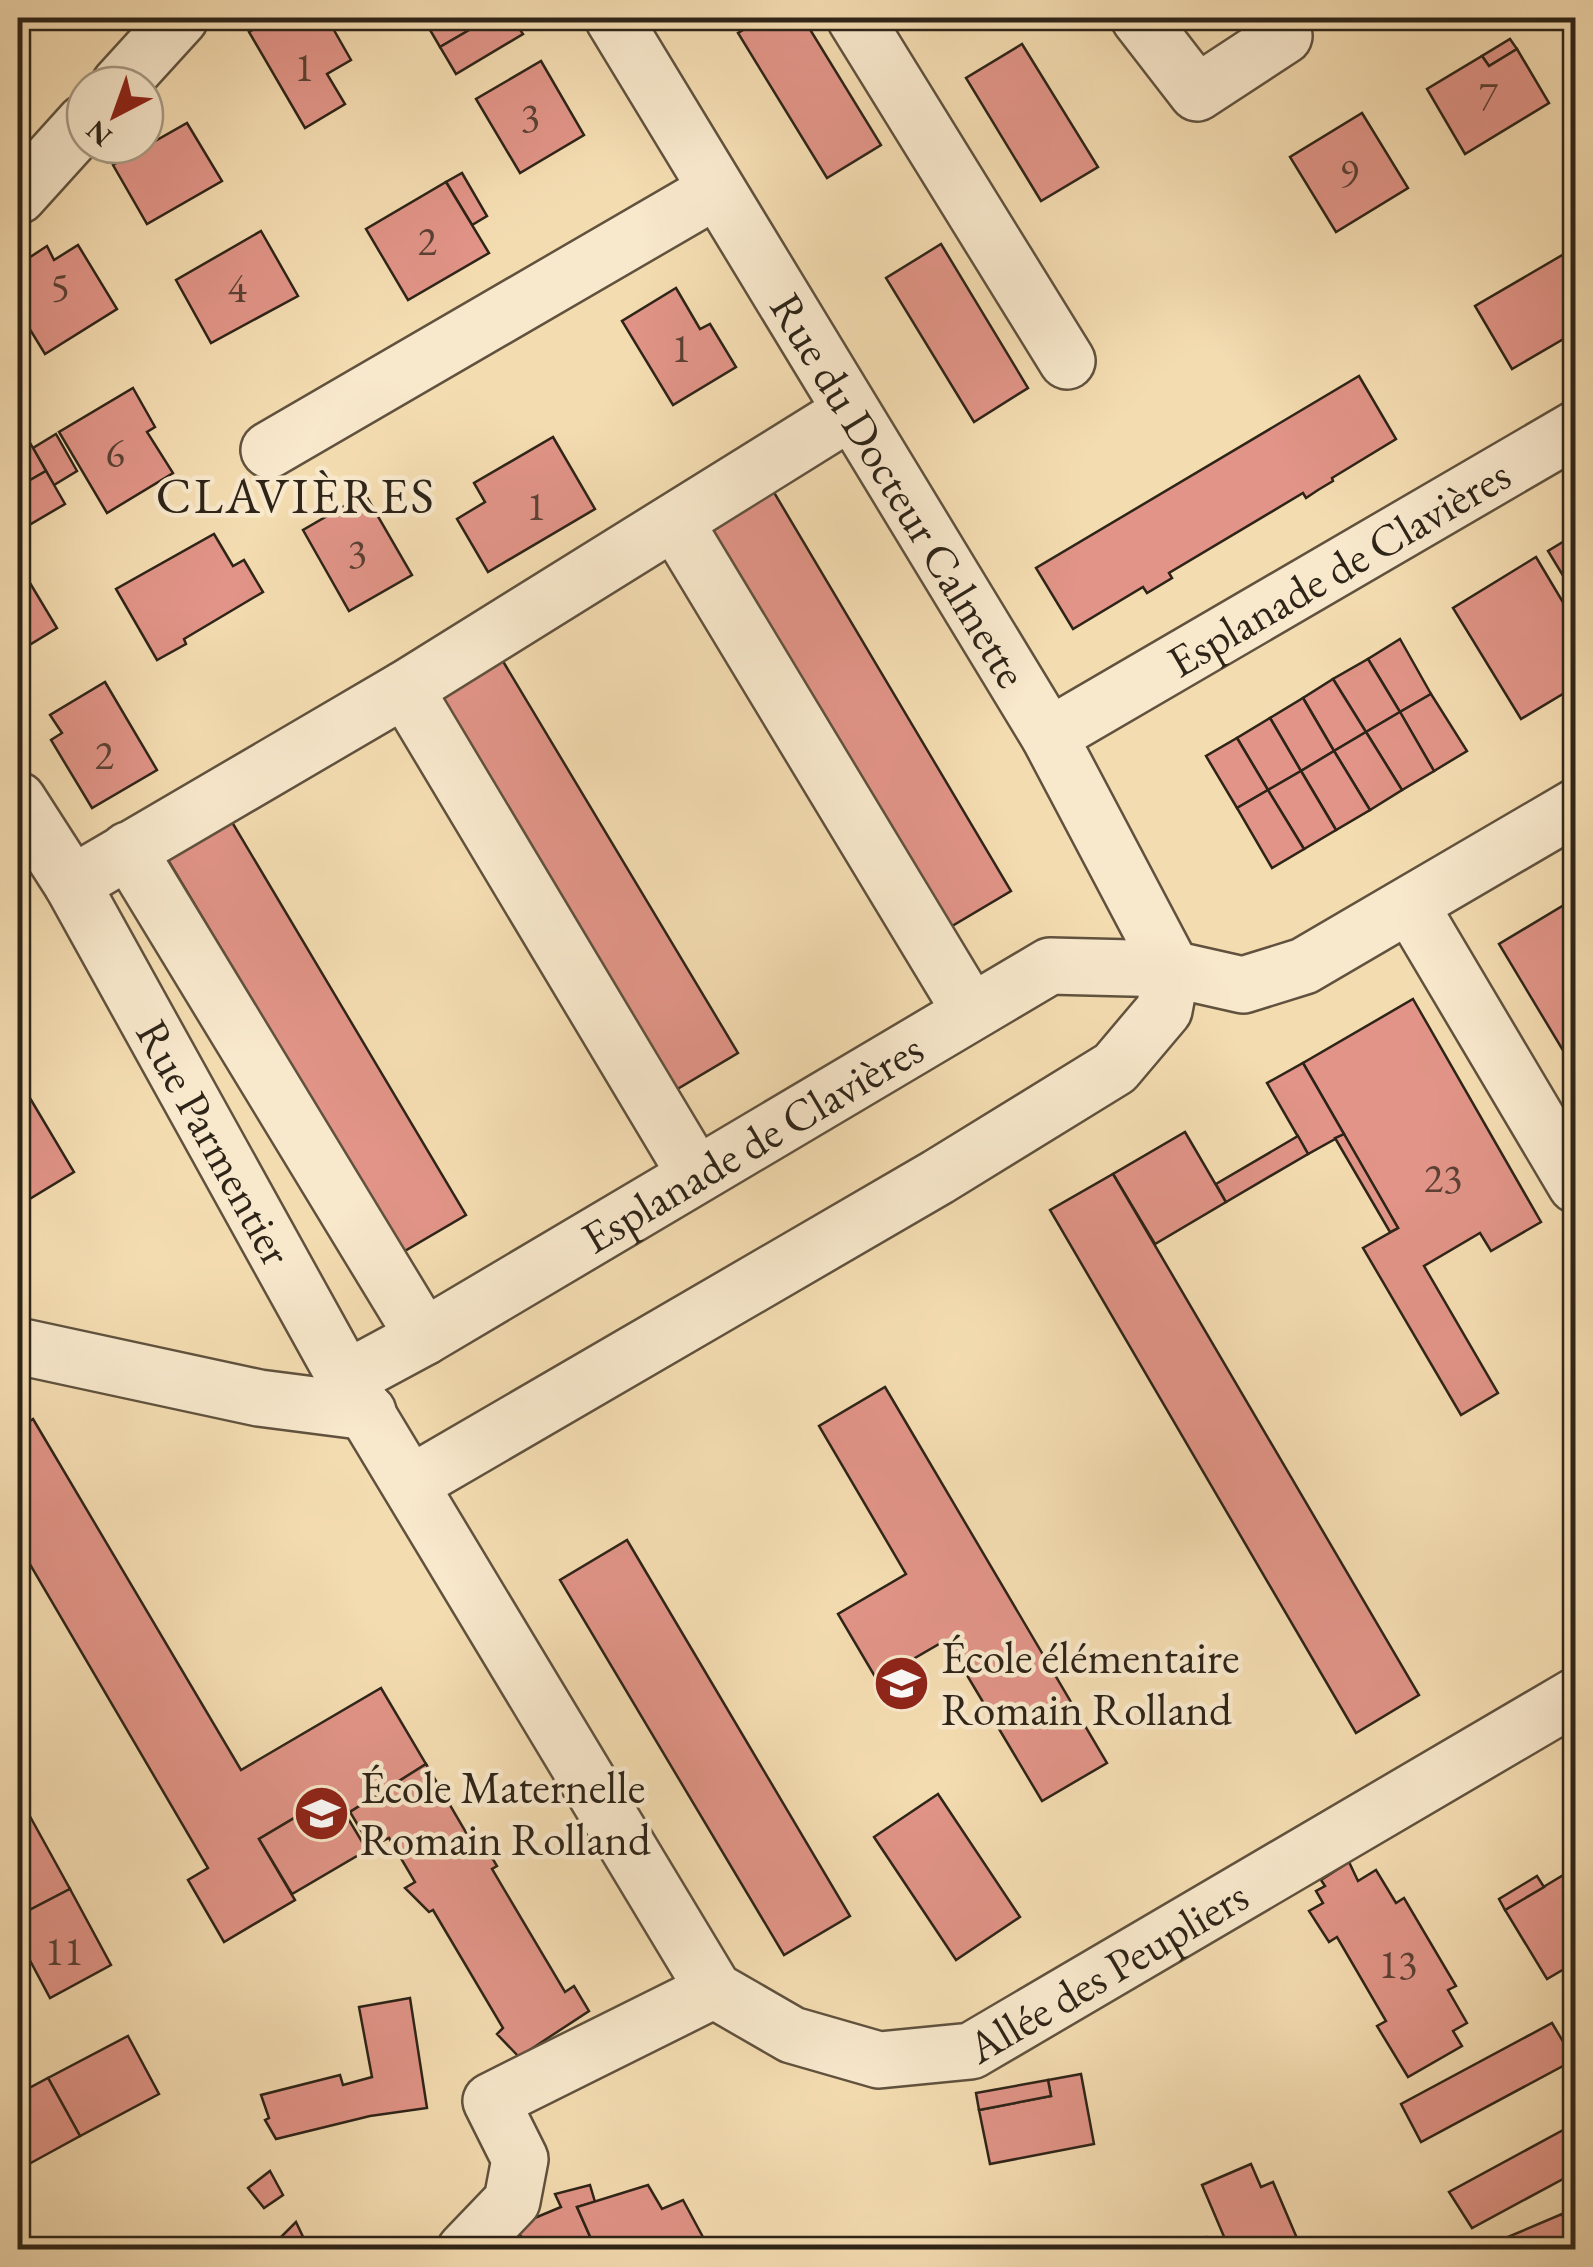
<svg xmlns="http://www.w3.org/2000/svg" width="1593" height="2267" font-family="'EB Garamond',serif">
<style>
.building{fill:#e19487;stroke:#2e2418;stroke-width:2.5}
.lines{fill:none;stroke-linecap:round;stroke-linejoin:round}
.minor-casing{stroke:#60523e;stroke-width:60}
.minor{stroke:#f8e8cc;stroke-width:55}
.labels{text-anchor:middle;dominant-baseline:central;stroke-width:9;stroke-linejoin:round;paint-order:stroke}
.number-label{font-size:40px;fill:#5b4034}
.street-label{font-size:45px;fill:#2e2418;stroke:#f8e8cc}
.poi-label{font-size:45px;fill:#2e2418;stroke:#f8e8cc;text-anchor:start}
.quarter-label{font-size:50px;letter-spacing:2.5px;fill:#2e2418;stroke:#f8e8cc}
</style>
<rect width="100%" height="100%" fill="#f4dcb1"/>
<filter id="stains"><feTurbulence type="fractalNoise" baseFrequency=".002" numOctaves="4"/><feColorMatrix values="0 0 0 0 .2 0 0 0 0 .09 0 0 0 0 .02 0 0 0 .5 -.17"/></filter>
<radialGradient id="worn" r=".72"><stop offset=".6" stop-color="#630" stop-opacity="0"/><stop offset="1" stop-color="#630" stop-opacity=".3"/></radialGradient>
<!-- building -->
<g class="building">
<path d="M274,18H327L351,60L327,74L345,104L305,128L249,32Z"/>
<path d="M423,18H490L440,47Z"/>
<path d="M490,18H512L523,34L456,74L440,47Z"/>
<path d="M764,18H803L881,145L827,178L738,33Z"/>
<path d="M1510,39L1517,49L1489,66L1482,56Z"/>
<path d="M1022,44L1098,167L1041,201L966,78Z"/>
<path d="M1517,49L1549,103L1465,154L1427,89L1482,56L1489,66Z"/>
<path d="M541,61L584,135L520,173L476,99Z"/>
<path d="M1362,113L1408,188L1336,232L1290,157Z"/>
<path d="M187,123L222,181L147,224L113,165Z"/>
<path d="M462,173L487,216L472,225L446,182Z"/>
<path d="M446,182L489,253L408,300L366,229Z"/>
<path d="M261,231L298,296L211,343L176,280Z"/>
<path d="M941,244L1028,388L974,422L886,278Z"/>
<path d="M78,245L117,309L45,354L18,310V265L47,246L54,260Z"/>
<path d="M1576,247V337L1569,341L1567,337L1512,369L1475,306Z"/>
<path d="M676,288L700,329L710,324L736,367L673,405L622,321Z"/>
<path d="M1359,376L1396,439L1332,478L1333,481L1318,490L1306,498L1303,493L1169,573L1172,578L1147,593L1143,587L1073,629L1036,568Z"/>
<path d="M133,388L155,427L147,432L173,473L107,513L59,432Z"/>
<path d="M56,434L77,471L54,485L33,448Z"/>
<path d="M553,437L595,509L488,572L457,519L485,502L474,483Z"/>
<path d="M29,441L46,471L18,487V447Z"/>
<path d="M46,471L65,504L24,528L18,520V487Z"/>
<path d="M769,484L1011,891L947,929L705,522Z"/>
<path d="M365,494L412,575L349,611L303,530Z"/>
<path d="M214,534L233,566L244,560L263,592L184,639L186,644L157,660L116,589Z"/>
<path d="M1576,534V597L1548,551Z"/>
<path d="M1536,557L1576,624V686L1521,719L1453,608Z"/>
<path d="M18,563L57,628L18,652Z"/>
<path d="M1400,639L1431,694L1400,712L1368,659Z"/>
<path d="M495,648L738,1053L674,1091L432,686Z"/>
<path d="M1368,659L1400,712L1366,732L1333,679Z"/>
<path d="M1333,679L1366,732L1334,751L1303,698Z"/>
<path d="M105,682L157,770L92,808L51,740L62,733L50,715Z"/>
<path d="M1431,694L1467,751L1434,771L1400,712Z"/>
<path d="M1303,698L1334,751L1301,771L1270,718Z"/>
<path d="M1400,712L1434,771L1402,790L1366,732Z"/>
<path d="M1270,718L1301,771L1268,790L1237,738Z"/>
<path d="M1366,732L1402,790L1370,810L1334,751Z"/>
<path d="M1237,738L1268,790L1237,808L1206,756Z"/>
<path d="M1334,751L1370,810L1336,830L1301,771Z"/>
<path d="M1301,771L1336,830L1304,849L1268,790Z"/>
<path d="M1268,790L1304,849L1272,868L1237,808Z"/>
<path d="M223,807L466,1215L403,1252L159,845Z"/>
<path d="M1564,905L1576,925V1072L1499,944Z"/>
<path d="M1413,999L1541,1222L1491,1251L1480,1233L1424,1266L1498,1393L1461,1415L1363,1248L1398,1228L1303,1063Z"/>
<path d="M1303,1063L1344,1134L1308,1154L1267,1083Z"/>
<path d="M18,1078L74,1172L18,1206Z"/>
<path d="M1185,1132L1226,1202L1155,1244L1113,1174Z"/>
<path d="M1344,1134L1398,1228L1390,1232L1335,1138Z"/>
<path d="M1298,1136L1308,1154L1226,1202L1216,1184Z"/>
<path d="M1113,1174L1419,1695L1356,1733L1050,1210Z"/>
<path d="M885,1387L1107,1763L1042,1801L946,1640L877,1680L838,1614L906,1574L819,1426Z"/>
<path d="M33,1419L241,1770L381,1688L426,1764L350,1812L338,1792L259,1839L295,1900L224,1942L188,1880L208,1868L18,1544V1429Z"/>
<path d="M627,1540L850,1916L784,1955L560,1580Z"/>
<path d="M426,1764L475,1848L484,1844L497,1866L492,1869L565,1992L574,1986L589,2011L519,2057L497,2034L503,2028L433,1910L429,1912L405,1888L415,1882L389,1838L371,1847L350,1812Z"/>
<path d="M338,1792L350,1812L346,1815L367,1850L292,1894L259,1839Z"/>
<path d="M938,1794L1020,1917L956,1960L874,1837Z"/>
<path d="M27,1811L70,1889L18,1916V1816Z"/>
<path d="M1349,1862L1358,1881L1376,1870L1396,1903L1404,1898L1456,1986L1448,1990L1467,2023L1453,2031L1462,2046L1408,2077L1377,2026L1386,2021L1337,1937L1329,1942L1309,1911L1323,1903L1316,1891L1325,1886L1321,1880Z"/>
<path d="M1575,1868L1576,1962L1547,1979L1505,1910Z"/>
<path d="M1537,1876L1544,1887L1505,1910L1499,1899Z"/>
<path d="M70,1889L111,1965L50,1998L18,1938V1916Z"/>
<path d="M410,1998L427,2108L370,2116L276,2139L265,2120L269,2118L261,2095L340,2075L343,2085L372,2077L359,2007Z"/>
<path d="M1552,2023L1574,2060L1421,2142L1401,2104Z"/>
<path d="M128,2036L159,2094L80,2136L48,2078Z"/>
<path d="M1081,2074L1094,2144L990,2164L979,2110L1051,2096L1048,2080Z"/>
<path d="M48,2078L80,2136L18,2170V2094Z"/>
<path d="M1048,2080L1051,2096L979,2110L976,2093Z"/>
<path d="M1576,2123V2172L1472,2228L1449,2192Z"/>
<path d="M1251,2164L1261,2187L1273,2182L1302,2250H1188L1186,2245L1206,2237L1225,2239L1202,2185Z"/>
<path d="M270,2171L283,2195L264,2208L248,2188Z"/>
<path d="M590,2185L595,2202L577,2207L596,2250H533L513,2227L561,2207L555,2194Z"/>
<path d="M648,2185L662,2209L683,2200L704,2239L685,2250H596L577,2207Z"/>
<path d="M1562,2214L1576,2250H1499L1496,2242Z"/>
<path d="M296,2222L304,2239L292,2250H268Z"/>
</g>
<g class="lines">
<defs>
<g id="minor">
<path id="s1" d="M613,18L1049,736L1172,969"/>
<path d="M855,18L1067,361"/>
<path d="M1139,18L1197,93L1284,36"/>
<path d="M119,85L180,18"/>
<path d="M18,196L85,122"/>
<path d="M269,450L715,191"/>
<path d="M675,522L971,1012"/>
<path d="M405,689L696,1175"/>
<path id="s2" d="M1049,736L1576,429"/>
<path id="s3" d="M18,800L72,884L346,1379L714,1990L792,2035L879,2060L971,2051L1576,1696"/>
<path d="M128,850L424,1337"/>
<path d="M72,884L405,689L850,412"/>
<path d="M1410,905L1576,1185"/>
<path d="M18,1346L259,1398L368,1412"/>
<path id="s4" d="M346,1379L424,1337L1050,966L1172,969L1243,985L1304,966L1576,807"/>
<path d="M410,1484L938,1177L1115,1068L1164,1010L1172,969"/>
<path d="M465,2250L512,2201L520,2159L491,2101L714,1990"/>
</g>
</defs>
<!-- minor casing -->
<use href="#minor" class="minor-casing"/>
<!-- minor -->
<use href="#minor" class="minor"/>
</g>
<!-- icons -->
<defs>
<symbol id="school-disc" viewBox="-11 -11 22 22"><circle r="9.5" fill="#8f2418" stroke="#f8e8cc"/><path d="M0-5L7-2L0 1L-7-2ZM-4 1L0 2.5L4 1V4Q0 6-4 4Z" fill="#fff"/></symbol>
</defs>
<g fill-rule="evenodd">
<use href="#school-disc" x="870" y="1652" width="63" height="63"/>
<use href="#school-disc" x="290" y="1782" width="63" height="63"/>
</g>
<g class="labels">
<!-- number labels -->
<g class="number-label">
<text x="304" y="67">1</text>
<text x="1488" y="96">7</text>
<text x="530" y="117">3</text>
<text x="1349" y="173">9</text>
<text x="427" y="241">2</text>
<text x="60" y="287">5</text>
<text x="237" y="288">4</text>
<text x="681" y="348">1</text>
<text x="115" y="453">6</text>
<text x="536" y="506">1</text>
<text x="357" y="553">3</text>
<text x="104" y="755">2</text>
<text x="1443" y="1178">23</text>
<text x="64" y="1951">11</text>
<text x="1398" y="1964">13</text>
</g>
<!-- street labels -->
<g class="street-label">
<text stroke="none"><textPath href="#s1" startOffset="552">Rue du Docteur Calmette</textPath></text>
<text stroke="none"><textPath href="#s2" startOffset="335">Esplanade de Clavières</textPath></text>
<text stroke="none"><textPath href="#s3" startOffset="395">Rue Parmentier</textPath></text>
<text stroke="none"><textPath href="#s4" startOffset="470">Esplanade de Clavières</textPath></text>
<text stroke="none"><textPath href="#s3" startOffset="1810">Allée des Peupliers</textPath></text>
</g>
<!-- poi labels -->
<g class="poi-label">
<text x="941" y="1657">École élémentaire<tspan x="941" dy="52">Romain Rolland</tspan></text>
<text x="360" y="1787">École Maternelle<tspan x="360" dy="52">Romain Rolland</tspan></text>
</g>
<!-- quarter labels -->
<g class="quarter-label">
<text x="296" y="495">CLAVIÈRES</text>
</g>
</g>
<!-- margin -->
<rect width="1593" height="2267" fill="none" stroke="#f4dcb1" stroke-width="60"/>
<rect x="20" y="20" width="1553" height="2227" fill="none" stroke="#2e2418" stroke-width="5"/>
<rect x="30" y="30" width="1533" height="2207" fill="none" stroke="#2e2418" stroke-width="2.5"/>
<!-- north arrow -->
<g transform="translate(115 115) rotate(221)"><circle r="48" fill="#f8e8cc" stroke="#a79a84" stroke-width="2.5"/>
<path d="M0-8L18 38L0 25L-18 38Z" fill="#8f2418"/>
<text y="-15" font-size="28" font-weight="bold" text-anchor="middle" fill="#2e2418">N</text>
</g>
<rect width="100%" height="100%" filter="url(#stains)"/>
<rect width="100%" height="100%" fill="url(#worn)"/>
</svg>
